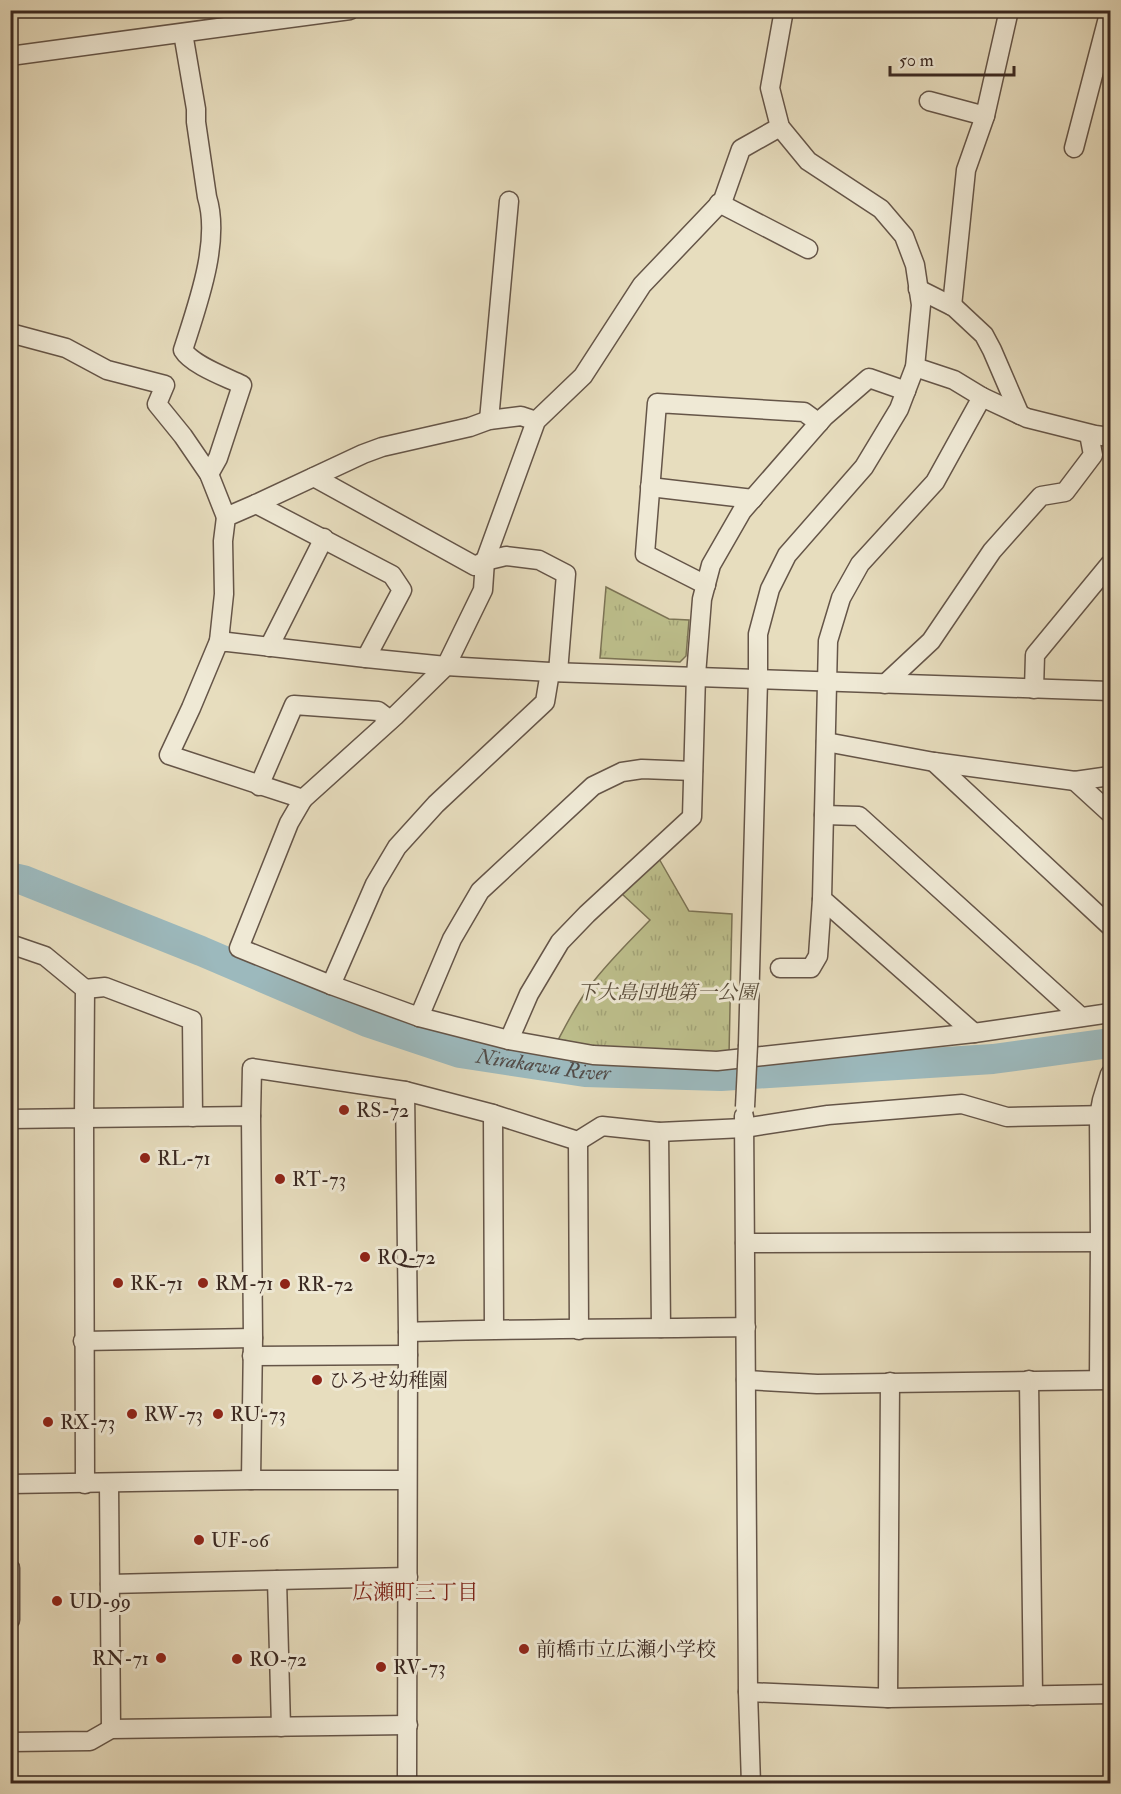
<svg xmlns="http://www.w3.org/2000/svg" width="1121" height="1794" font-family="'IM FELL Double Pica','Noto Serif JP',serif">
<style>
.grass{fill:url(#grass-tufts);stroke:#7c7456;stroke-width:1.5}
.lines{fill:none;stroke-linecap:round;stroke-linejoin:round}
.river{stroke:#9cb9bd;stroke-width:30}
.minor-casing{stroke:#655548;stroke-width:21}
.minor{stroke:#efe9d5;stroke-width:18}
.minor-bridge-casing{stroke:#655548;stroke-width:21;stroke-linecap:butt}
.minor-bridge{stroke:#efe9d5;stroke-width:18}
.poi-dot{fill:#8f2418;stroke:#efe9d5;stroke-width:2}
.labels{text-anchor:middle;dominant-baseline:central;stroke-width:6;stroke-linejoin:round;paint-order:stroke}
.park-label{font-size:20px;font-style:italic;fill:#5b4e3c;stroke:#efe9d5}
.poi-label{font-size:20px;fill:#3a2821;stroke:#efe9d5;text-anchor:start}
.water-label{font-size:21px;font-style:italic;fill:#524c48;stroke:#efe9d5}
.neighbourhood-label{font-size:21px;fill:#7a1f14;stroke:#efe9d5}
</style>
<defs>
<pattern id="grass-tufts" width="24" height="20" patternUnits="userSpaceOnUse" patternTransform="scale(1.5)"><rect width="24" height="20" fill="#bdbf8c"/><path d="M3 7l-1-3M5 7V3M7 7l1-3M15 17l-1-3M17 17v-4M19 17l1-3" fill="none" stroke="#a3a478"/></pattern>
</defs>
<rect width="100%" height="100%" fill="#e7ddbe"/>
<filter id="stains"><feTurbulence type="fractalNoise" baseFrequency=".00333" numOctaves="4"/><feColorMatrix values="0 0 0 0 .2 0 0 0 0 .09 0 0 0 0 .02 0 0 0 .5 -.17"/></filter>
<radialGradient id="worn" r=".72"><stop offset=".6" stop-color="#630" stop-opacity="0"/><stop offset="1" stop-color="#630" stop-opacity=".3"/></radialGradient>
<!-- grass -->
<g class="grass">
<path d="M606,587L669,619L689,620L686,656L680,662L600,658Z"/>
<path d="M658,857L689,911L732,914L729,1055L604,1051L557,1042C567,1023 577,1003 590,986C608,962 629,942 650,920L621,893Z"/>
<path d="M1110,1254V1370L1107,1367V1256Z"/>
</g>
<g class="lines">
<!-- river -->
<path class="river" id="s1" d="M10,877L23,880L201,951L367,1022L460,1053L585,1072L721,1076L993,1059L1110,1043"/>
<defs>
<g id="minor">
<path d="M183,33L196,109V122L207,197C221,242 197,306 183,350C192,365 226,377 242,385L218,458L209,474"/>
<path d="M10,56L350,10"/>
<path d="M929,101L985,116L1009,10"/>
<path d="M1074,148L1110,10"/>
<path d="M719,203L808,249"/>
<path d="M918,289L954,307L984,335L992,350L1020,415"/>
<path d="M952,306L966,170L985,116"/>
<path d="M10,333L66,348L107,370L165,385L157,404L183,436L209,474L226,517"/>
<path d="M915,367L954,380L982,397L1027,418L1095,435L1110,437"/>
<path d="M489,420L509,201"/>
<path d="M314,477L475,566L485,561L506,556L539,560L566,574L558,672"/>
<path d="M650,487L753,499"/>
<path d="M256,504L363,454L382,447L470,427L489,420L521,416L536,421"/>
<path d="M706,585L645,554L657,403L804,412L819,423"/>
<path d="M219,641L224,594L223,541L226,517L256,504L392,575L402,590L366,658"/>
<path d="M269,647L324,538"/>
<path d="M885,684L931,641L992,551L1041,496L1065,492L1093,455L1089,434"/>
<path d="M1034,689L1035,655L1110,564"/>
<path d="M1110,691L550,672L446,666L366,658L219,641L191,708L169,755L303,799L289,823L239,948L331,985L419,1017L509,1040L593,1055L717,1061L974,1033L1110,1013"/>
<path d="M826,742L934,762L1075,781L1110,776"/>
<path d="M934,762L1110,926"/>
<path d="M1075,781L1110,813"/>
<path d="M259,786L294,705L378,711L390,720"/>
<path d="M303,799L395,716L446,666L483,590L485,561L536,421L583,376L642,285L723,200L741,149L780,127"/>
<path d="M824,815L859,816L1081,1017"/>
<path d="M10,944L45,956L85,989L84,1118L251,1116L253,1338L251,1480"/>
<path d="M780,968H811L818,956L822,899"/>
<path d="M331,985L375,884L397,847L436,804L545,702L550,672"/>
<path d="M85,989L105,987L192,1020L193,1117"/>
<path d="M419,1017L452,939L480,891L593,786L622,772L642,769L693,771"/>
<path d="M974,1033L822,899L828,641L841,598L860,564L935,482L982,397"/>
<path d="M509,1040L529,994L560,942L587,914L692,817L696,675L702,599L711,565L742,511L824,417L869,378L906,391"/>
<path d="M748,1045L758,680V634L770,589L787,555L864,467L899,409L915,367L921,305L915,265L904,236L881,209L808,161L780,127L770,88L784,10"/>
<path d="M493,1114L494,1329"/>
<path d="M251,1116L252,1068L405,1091"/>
<path d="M744,1116L748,1692L751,1784"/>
<path d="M10,1119L84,1118L85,1484"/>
<path d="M659,1132L661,1328"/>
<path d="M578,1141L579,1330"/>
<path d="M745,1243L1110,1242"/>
<path d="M408,1332C521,1328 633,1329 746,1327"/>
<path d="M83,1341L253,1338"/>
<path d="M252,1356L408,1355"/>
<path d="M1099,1379L1100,1242L1099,1116L1102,1100L1110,1074"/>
<path d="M746,1380L817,1384L1110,1380"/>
<path d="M1029,1380L1033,1696"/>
<path d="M109,1483L111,1729"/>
<path d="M10,1484L251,1480H407"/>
<path d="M10,1568V1620"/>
<path d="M277,1580L281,1727"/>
<path d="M110,1584L408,1577"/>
<path d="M748,1692L888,1698L1110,1694"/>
<path d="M888,1698L890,1382"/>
<path d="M10,1742L90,1741L111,1729L408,1725"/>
<path d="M407,1784L408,1332L405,1091L493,1114L578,1141L602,1126L659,1132L744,1128L828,1115L962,1104L1007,1117L1110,1115"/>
</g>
</defs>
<!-- minor casing -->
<use href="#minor" class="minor-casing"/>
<!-- minor -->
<use href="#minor" class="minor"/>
<defs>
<path id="minor-bridge" d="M745,1107L748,1045"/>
</defs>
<!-- minor-bridge casing -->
<use href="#minor-bridge" class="minor-bridge-casing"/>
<!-- minor-bridge -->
<use href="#minor-bridge" class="minor-bridge"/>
</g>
<!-- markers -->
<g class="poi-dot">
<circle cx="344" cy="1110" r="6"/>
<circle cx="145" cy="1158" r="6"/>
<circle cx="280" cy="1179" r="6"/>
<circle cx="365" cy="1257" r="6"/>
<circle cx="118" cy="1283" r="6"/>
<circle cx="203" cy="1283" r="6"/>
<circle cx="285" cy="1284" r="6"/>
<circle cx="317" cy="1380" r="6"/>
<circle cx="132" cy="1414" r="6"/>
<circle cx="218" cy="1414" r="6"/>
<circle cx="48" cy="1422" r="6"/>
<circle cx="199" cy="1540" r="6"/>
<circle cx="57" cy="1601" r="6"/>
<circle cx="524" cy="1649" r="6"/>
<circle cx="161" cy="1658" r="6"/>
<circle cx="237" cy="1659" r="6"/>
<circle cx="381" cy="1667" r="6"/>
</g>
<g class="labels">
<!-- park labels -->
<g class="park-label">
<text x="667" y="992">下大島団地第一公園</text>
</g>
<!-- poi labels -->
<g class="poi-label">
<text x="356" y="1110">RS-72</text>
<text x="157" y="1158">RL-71</text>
<text x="292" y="1179">RT-73</text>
<text x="377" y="1257">RQ-72</text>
<text x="130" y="1283">RK-71</text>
<text x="215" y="1283">RM-71</text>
<text x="297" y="1284">RR-72</text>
<text x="329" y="1380">ひろせ幼稚園</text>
<text x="144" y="1414">RW-73</text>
<text x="230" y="1414">RU-73</text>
<text x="60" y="1422">RX-73</text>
<text x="211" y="1540">UF-06</text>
<text x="69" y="1601">UD-99</text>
<text x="536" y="1649">前橋市立広瀬小学校</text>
<text x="149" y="1658" text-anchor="end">RN-71</text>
<text x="249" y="1659">RO-72</text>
<text x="393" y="1667">RV-73</text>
</g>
<!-- water labels -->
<g class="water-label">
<text stroke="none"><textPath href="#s1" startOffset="568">Nirakawa River</textPath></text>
</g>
<!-- neighbourhood labels -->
<g class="neighbourhood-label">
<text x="415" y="1592">広瀬町三丁目</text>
</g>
</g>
<!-- margin -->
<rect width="1121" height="1794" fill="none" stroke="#e7ddbe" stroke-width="36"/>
<rect x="12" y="12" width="1097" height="1770" fill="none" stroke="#3a2821" stroke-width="3"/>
<rect x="18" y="18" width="1085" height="1758" fill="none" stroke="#3a2821" stroke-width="1.5"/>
<!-- scale -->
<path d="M890 66v9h124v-9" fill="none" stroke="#3a2821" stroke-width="3"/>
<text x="899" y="66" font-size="18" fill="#3a2821" stroke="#efe9d5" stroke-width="4.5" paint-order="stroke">50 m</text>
<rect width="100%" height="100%" filter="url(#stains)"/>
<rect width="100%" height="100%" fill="url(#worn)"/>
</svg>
